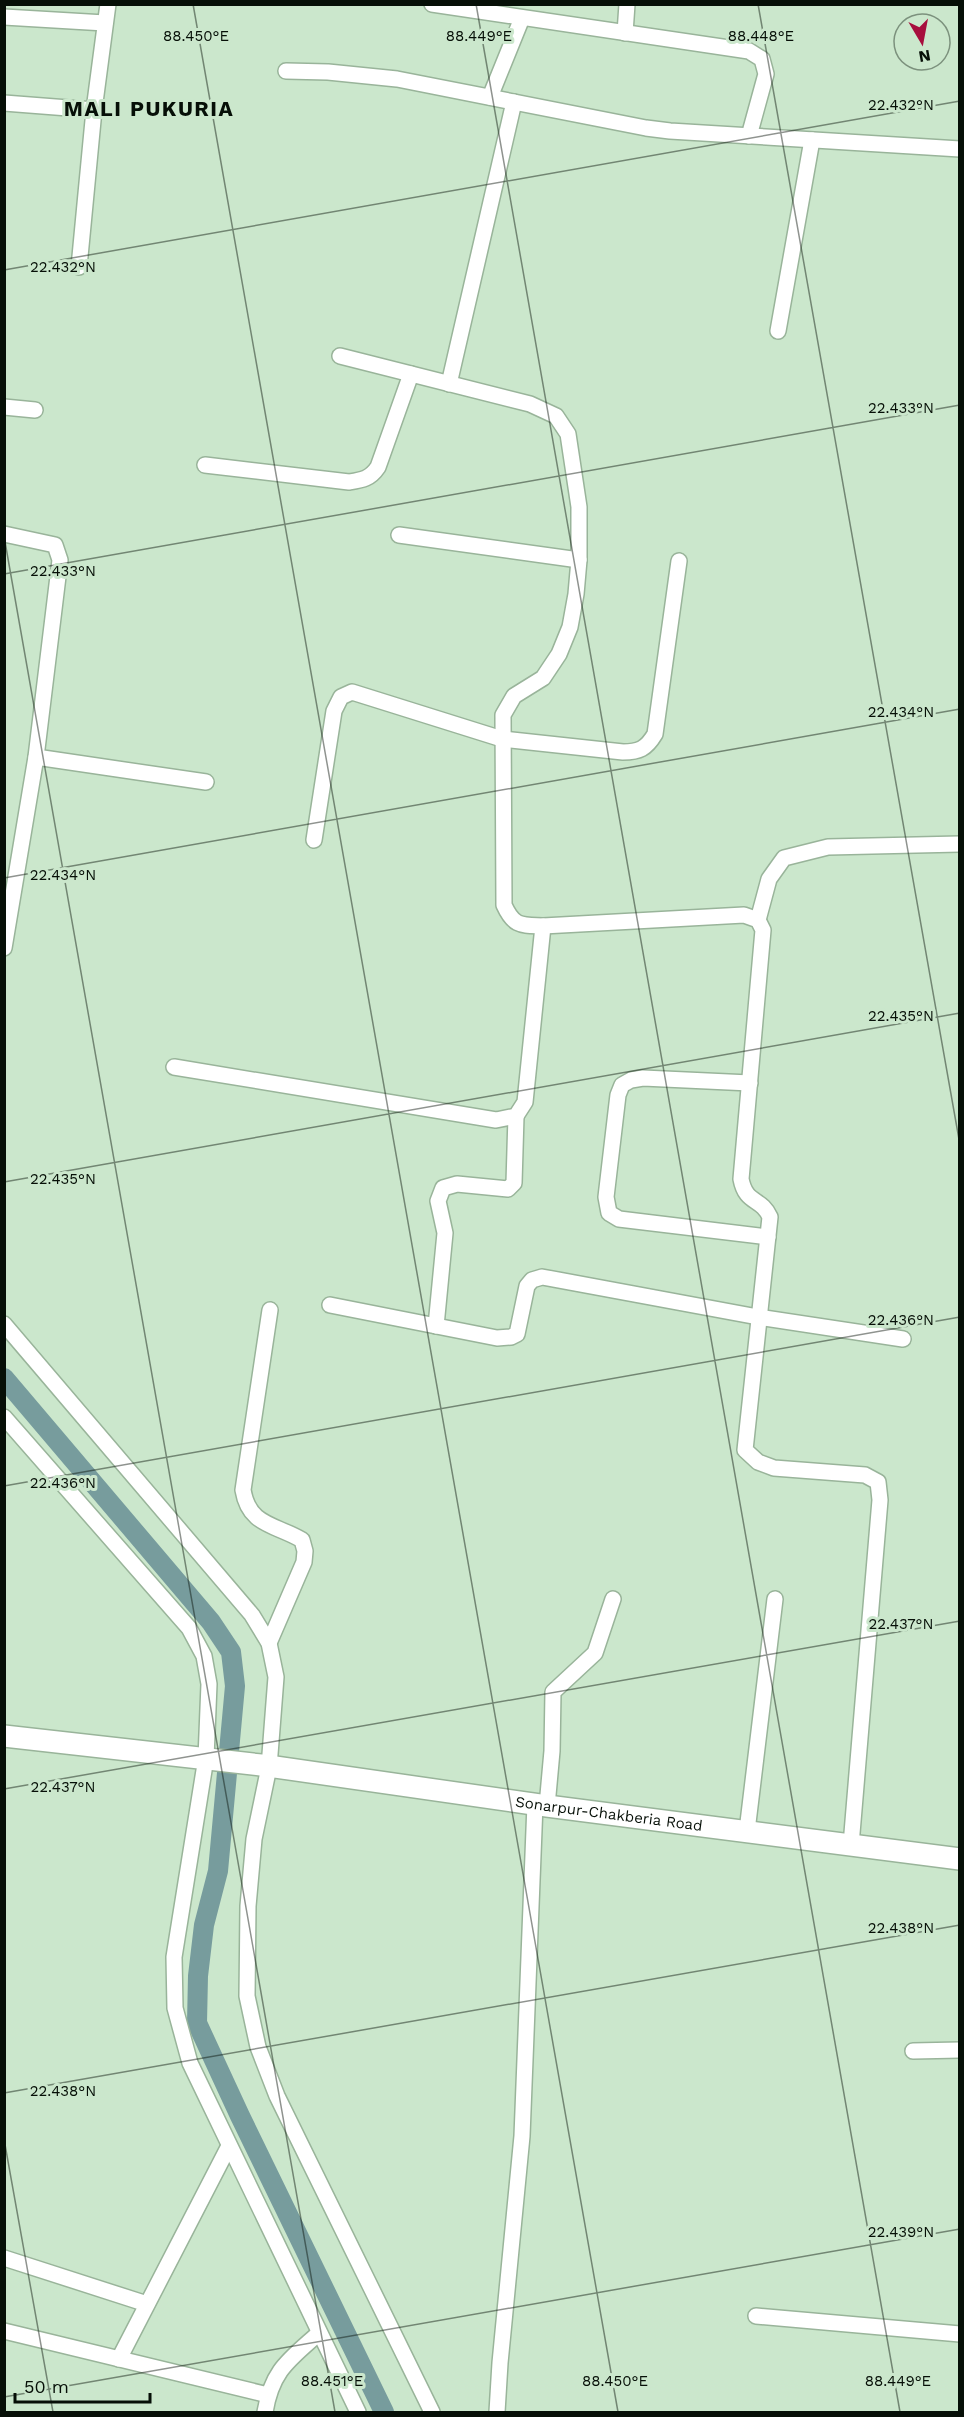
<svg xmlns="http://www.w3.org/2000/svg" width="964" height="2417" font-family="'Work Sans',sans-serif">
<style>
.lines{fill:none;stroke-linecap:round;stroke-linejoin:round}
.canal{stroke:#779c9d;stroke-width:20}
.minor-casing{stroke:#99b49a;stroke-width:18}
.secondary-casing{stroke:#99b49a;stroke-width:24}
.minor{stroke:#fff;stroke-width:15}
.secondary{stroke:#fff;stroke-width:21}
.ticks{fill:none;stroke:#060f07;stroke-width:1.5;stroke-opacity:0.45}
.labels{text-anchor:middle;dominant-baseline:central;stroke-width:6;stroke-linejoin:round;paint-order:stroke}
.street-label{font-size:15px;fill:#060f07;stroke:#cbe7cc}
.district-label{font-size:21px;font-weight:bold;letter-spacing:1.5px;fill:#060f07;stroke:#cbe7cc}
.ticks-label{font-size:15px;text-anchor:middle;fill:#060f07;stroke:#cbe7cc;stroke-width:6;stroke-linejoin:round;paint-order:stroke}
</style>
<rect width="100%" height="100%" fill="#cbe7cc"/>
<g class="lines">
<!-- canal -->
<path class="canal" d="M4,1378L211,1622L231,1652L235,1686L218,1871L204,1925L198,1976L197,2023L240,2116L384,2412"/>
<defs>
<g id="minor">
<path d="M432,4L749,51L762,59L766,74L749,136"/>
<path d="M4,17L105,23"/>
<path d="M625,33L627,4"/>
<path d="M286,71L328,72L397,79L646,128L670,131L960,149"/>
<path d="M490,97L522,18"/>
<path d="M4,103L94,110"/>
<path d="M79,267L94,110L108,4"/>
<path d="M778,331L812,140"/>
<path d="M340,356L530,404L556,416L568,434L579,507V560L576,594L570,627L559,654L543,678L514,696L503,715L504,905C514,927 521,925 543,926L744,915L758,920L763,930L741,1179C746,1205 761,1197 770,1217L745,1450L758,1462L774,1468L865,1475L878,1482L880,1500L851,1845"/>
<path d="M449,384L514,102"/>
<path d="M4,407L35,410"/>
<path d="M205,465L349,482C362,480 370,479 378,467L411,374"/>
<path d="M4,534L55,545L60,560L36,757L4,948"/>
<path d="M399,535L579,560"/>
<path d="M36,757L206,782"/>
<path d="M314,840L334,711L341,697L352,692L502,739L623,752C639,752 646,749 655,734L679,561"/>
<path d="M758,920L769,879L784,858L828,847L960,844"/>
<path d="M174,1067L496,1120L516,1116L525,1102L543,926"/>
<path d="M750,1083L643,1078L631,1080L622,1085L618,1095L606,1197L609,1213L619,1219L768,1237"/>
<path d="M330,1305L497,1338L511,1337L517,1334L527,1286L532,1280L542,1277L758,1317L903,1339"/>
<path d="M4,1324L252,1615L269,1643L276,1677L269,1767L254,1839L248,1906L247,1996L258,2047L277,2096L432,2412"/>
<path d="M436,1326L445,1233L438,1201L443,1188L457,1184L508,1189L514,1183L516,1116"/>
<path d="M4,1417L189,1628L204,1656L209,1684L206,1758L174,1957L175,2008L190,2063L358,2412"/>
<path d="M269,1643L304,1562L305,1551L302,1540C275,1524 249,1526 243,1490L270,1310"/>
<path d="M547,1806L552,1751L553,1692L595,1653L613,1599"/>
<path d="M747,1831L775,1599"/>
<path d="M913,2051L960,2050"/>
<path d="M4,2258L147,2304"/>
<path d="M756,2316L960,2334"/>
<path d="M4,2331L268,2395"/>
<path d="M119,2359L229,2146"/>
<path d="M265,2412C272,2370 289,2360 319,2333"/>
<path d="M497,2412L500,2363L522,2136L535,1804"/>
</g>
<g id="secondary">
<path id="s1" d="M4,1736L261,1765L547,1806L960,1859"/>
</g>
</defs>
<!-- minor casing -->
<use href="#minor" class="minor-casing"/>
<!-- secondary casing -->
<use href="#secondary" class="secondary-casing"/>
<!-- minor -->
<use href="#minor" class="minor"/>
<!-- secondary -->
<use href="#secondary" class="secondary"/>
</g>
<!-- ticks -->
<path class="ticks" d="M193,4L618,2412M476,4L900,2412M758,4L960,1145M4,270L960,101M4,536L335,2412M4,574L960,405M4,878L960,709M4,1182L960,1013M4,1486L960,1317M4,1789L960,1621M4,2093L960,1925M4,2139L53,2412M4,2397L960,2229"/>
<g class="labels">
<!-- street labels -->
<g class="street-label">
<text stroke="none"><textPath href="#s1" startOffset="610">Sonarpur-Chakberia Road</textPath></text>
</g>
<!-- district labels -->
<g class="district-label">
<text x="149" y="108">MALI PUKURIA</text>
</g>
</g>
<g class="ticks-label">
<text x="196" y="41">88.450°E</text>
<text x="479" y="41">88.449°E</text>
<text x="761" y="41">88.448°E</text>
<text x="901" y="110">22.432°N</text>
<text x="63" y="272">22.432°N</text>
<text x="901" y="413">22.433°N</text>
<text x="63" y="576">22.433°N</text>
<text x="901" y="717">22.434°N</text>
<text x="63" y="880">22.434°N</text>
<text x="901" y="1021">22.435°N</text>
<text x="63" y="1184">22.435°N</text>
<text x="901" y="1325">22.436°N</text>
<text x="63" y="1488">22.436°N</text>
<text x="901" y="1629">22.437°N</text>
<text x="63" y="1792">22.437°N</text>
<text x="901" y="1933">22.438°N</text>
<text x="63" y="2096">22.438°N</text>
<text x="901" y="2237">22.439°N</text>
<text x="332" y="2386">88.451°E</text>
<text x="615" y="2386">88.450°E</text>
<text x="898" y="2386">88.449°E</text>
</g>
<!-- border -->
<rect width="964" height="2417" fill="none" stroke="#060f07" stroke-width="12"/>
<!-- north arrow -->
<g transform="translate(922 42) rotate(170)"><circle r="28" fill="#cbe7cc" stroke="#7c917d" stroke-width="1.5"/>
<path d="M0-4.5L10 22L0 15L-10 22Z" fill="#a70e3d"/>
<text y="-9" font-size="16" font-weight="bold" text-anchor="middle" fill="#060f07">N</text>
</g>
<!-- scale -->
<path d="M15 2393v9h135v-9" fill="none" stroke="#060f07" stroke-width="3"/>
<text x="24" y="2393" font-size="18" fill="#060f07" stroke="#cbe7cc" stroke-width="4.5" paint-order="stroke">50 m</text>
</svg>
